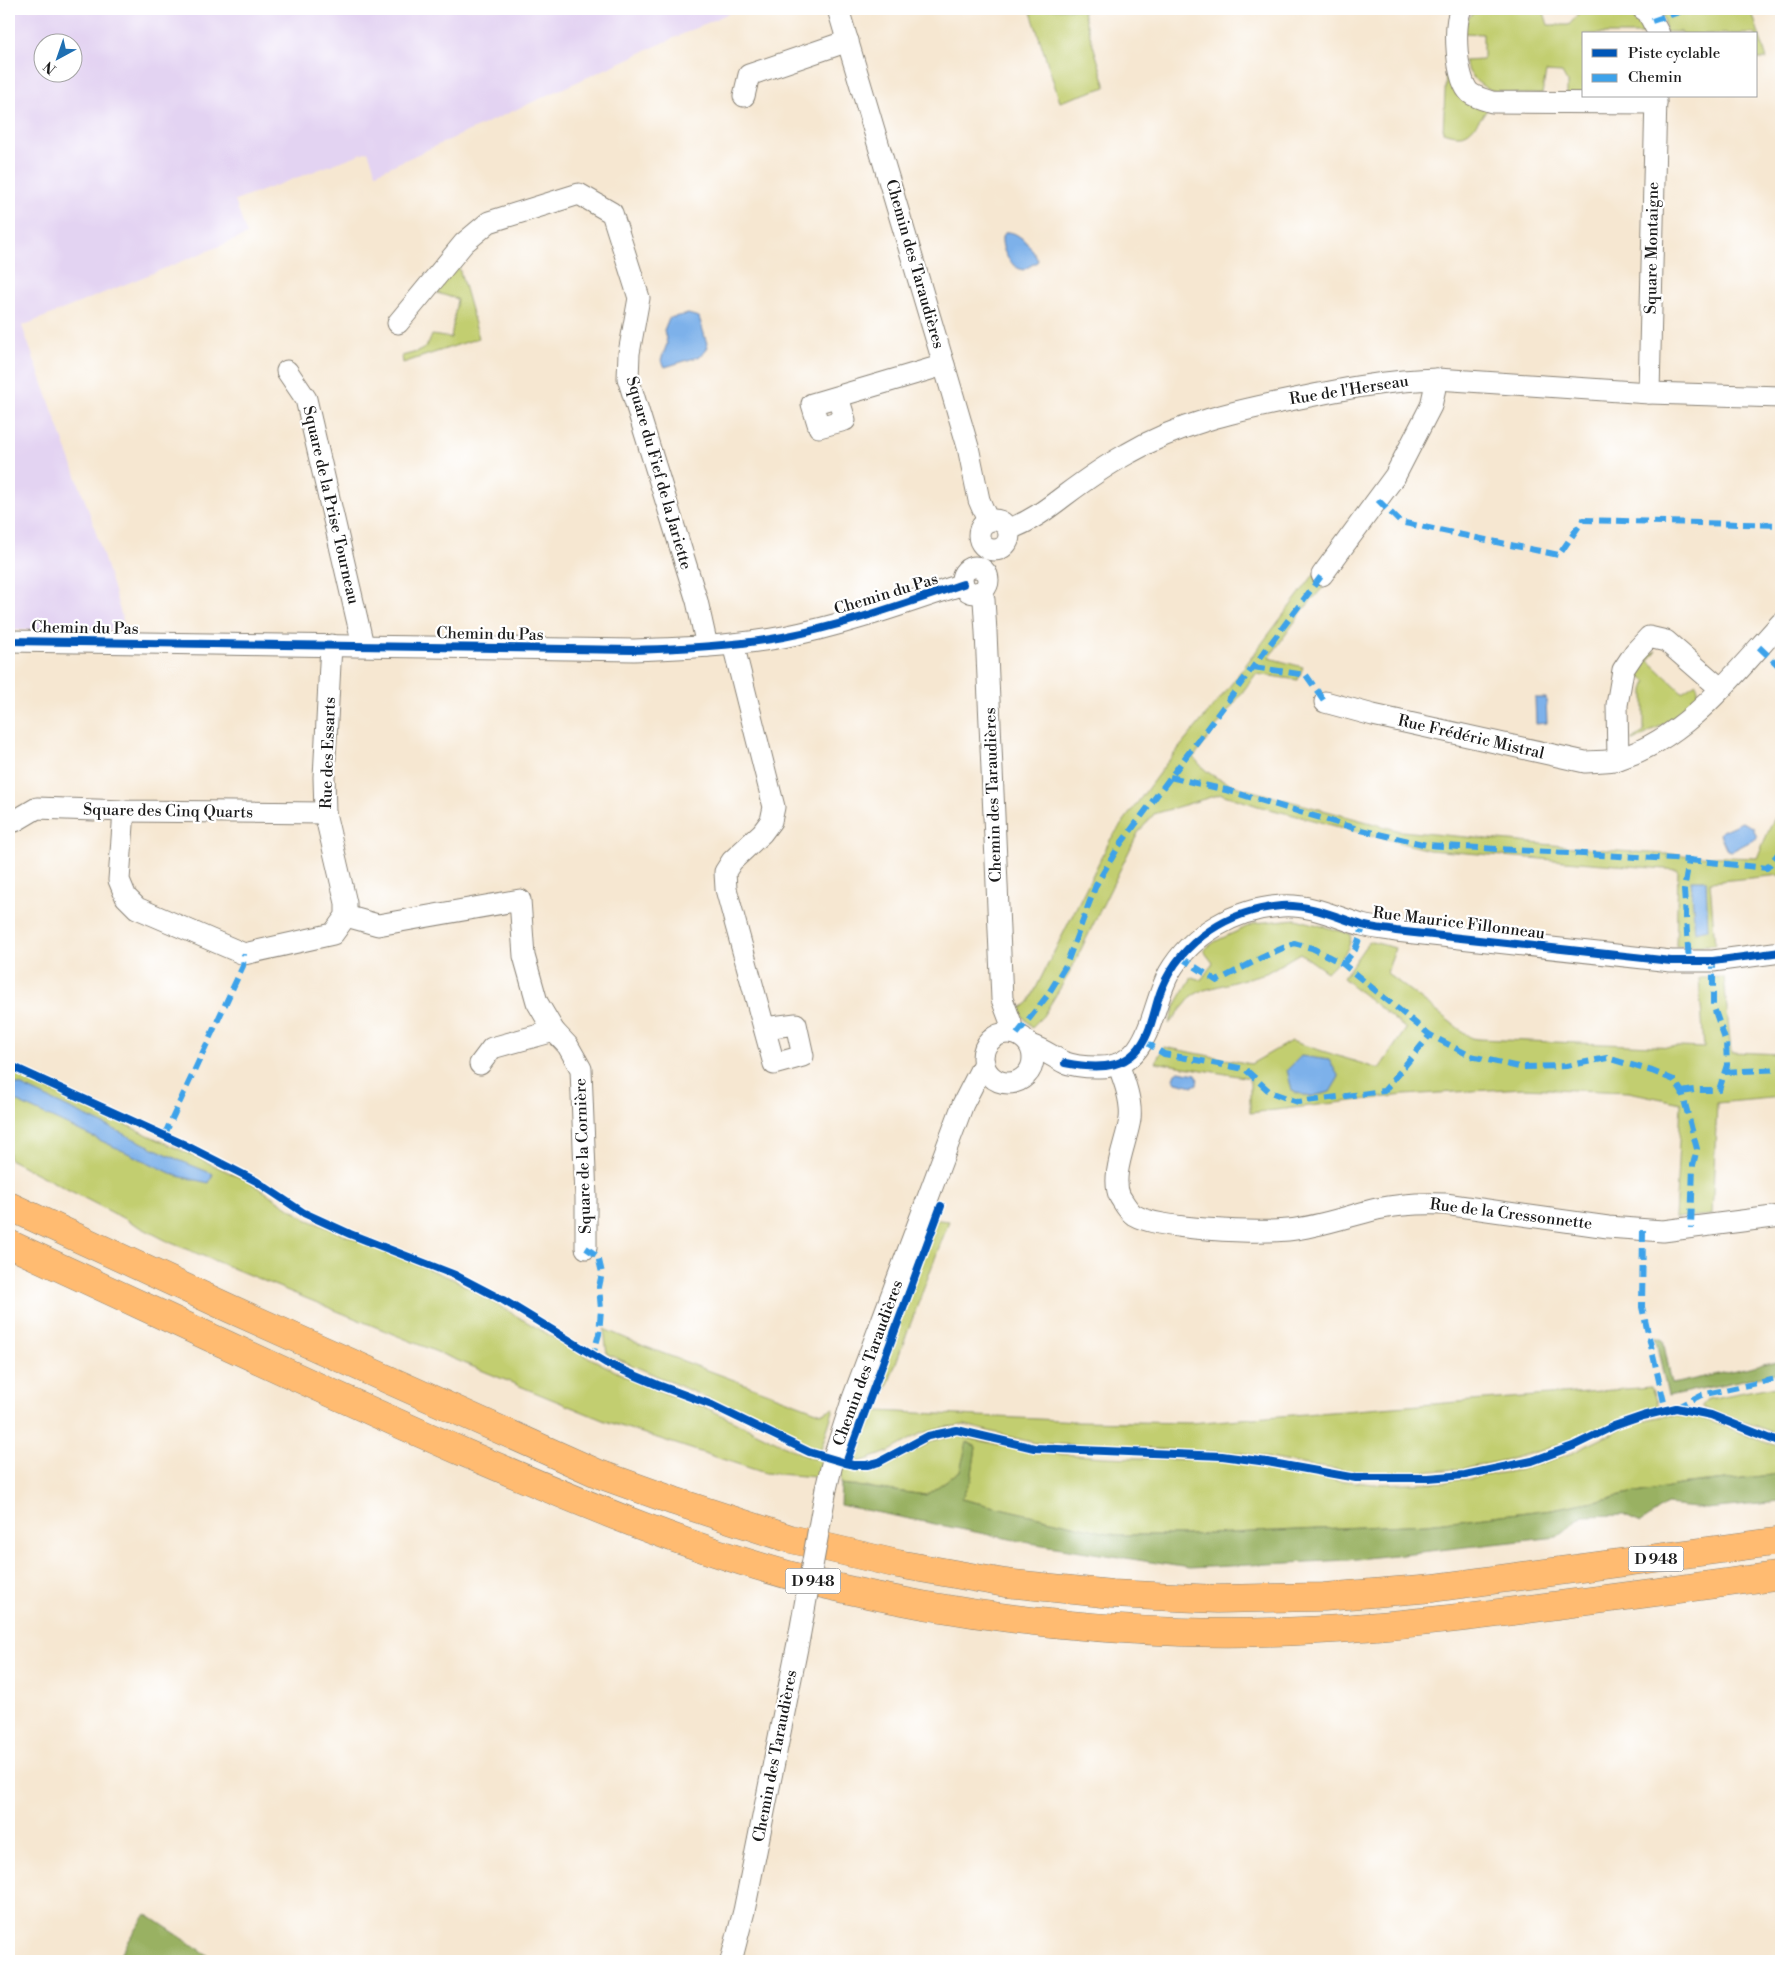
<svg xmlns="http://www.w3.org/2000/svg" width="1790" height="1970" font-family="'Libre Bodoni',serif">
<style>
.built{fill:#e3d3f2;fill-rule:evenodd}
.green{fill:#c2ce70;stroke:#6f7546}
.forest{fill:#99b162;stroke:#5a663f}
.water{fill:#7db1ea;stroke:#4c6683}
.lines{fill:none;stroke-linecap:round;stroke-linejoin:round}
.minor-casing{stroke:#898276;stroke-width:23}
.trunk-casing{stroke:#898276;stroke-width:29}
.minor{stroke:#fff;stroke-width:21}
.trunk{stroke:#ffbb71;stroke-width:28}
.minor-bridge-casing{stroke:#898276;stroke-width:23;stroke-linecap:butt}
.minor-bridge{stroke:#fff;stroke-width:21}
.quiet{stroke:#3da2ea;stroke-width:6;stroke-dasharray:12 6;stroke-linecap:butt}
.cycleway-casing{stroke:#fff;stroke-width:11}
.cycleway{stroke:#0057b8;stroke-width:8}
.labels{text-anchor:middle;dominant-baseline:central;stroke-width:4.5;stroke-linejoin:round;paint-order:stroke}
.shield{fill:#fff;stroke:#606060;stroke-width:1}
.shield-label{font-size:15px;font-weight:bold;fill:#1c1c1c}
.street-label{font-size:16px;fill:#1c1c1c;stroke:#fff}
</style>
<rect width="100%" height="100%" fill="#fff"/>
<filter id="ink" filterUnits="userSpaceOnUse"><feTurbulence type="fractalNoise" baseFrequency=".02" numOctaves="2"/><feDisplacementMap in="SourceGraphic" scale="10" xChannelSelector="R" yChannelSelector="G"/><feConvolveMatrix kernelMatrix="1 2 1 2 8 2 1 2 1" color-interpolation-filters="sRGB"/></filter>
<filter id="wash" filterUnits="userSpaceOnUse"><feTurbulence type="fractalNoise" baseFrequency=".0096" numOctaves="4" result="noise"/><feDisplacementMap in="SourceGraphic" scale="20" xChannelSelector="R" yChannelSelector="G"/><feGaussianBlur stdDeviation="1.12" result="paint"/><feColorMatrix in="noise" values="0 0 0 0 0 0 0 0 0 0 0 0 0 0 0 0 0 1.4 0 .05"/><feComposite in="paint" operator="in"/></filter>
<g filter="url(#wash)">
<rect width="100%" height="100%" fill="#f6e7d1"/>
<!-- built -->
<path class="built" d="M9,9H738L376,173L368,151L235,201L247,235L22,326L92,520L126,630H9ZM42,42H72V72H42Z"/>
<!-- green -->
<g class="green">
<path d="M1030,9H1082L1106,87L1060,102Z"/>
<path d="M1480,9H1543L1548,25H1569L1577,16L1580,9H1628L1644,21L1649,34H1584V96L1567,94V82L1562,73L1546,72L1542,94C1508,94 1478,98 1464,61L1483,60V34L1464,33C1464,21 1470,14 1480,9Z"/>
<path d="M1662,9H1751L1767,59H1756V34H1682V32H1666Z"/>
<path d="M1446,72L1487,110C1471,129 1471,141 1443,132Z"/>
<path d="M458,264L479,338L403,363L402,356C419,351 426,352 432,335L451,338L457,299L437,293L441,283Z"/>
<path d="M1315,573L1327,583L1303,610L1269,658L1303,667L1298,680L1256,674L1194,757C1207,776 1221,780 1241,788L1401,831L1618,851L1698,856L1757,858L1772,823L1781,808V875L1710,882L1715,945L1676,946L1678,870L1429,850L1258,806L1221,794L1154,814L1138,833L1069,974L1043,1016L1032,1027L1018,1011L1029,1002L1110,840L1165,765L1226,691Z"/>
<path d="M1656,651L1649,661L1682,692L1696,683L1698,689V696L1669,721L1634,741L1631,740L1644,732V690L1647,682L1636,674C1639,665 1648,654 1656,651Z"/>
<path d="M1296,919L1351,934C1351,951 1339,960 1327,972L1300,953L1266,973L1201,991L1192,996L1169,1024L1176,1004L1192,977L1201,980L1213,963L1203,950L1216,941L1255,923Z"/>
<path d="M1369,941L1395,948L1387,973L1471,1038L1478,1039L1704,1048L1699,978L1724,977L1731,1052L1781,1054V1097L1717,1103L1712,1215L1675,1218L1681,1103L1629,1092L1523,1088L1404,1095L1250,1113V1078L1155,1062L1164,1047L1251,1064L1291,1041L1379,1069L1406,1029L1343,978Z"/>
<path d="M9,1071L250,1182L306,1219L455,1280L575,1350L640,1384L711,1410L810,1458L824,1460L816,1477L765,1473L605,1421L169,1242L9,1159Z"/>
<path d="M930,1219L949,1221L878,1411L1078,1421L1190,1423L1651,1387L1658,1406L1547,1449L1514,1458L1468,1468L1434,1471L1371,1474L1320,1467L1240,1453L1035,1443L965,1425L946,1427L920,1434L888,1452L860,1462L842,1458Z"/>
<path d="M604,1329L646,1347L822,1413L834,1408L821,1449L819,1451L730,1408L607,1354Z"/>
<path d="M1781,1385V1435L1701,1407L1708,1399Z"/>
<path d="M1664,1416L1698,1417L1781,1447V1474L1679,1485L1552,1509L1427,1524L1189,1535H1116L961,1499L971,1480L976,1447L968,1442L960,1471L926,1495L841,1484L840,1467L875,1471L935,1440L956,1436L1035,1452L1103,1457L1237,1461L1327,1479L1374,1484L1445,1482L1519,1470L1572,1453L1636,1422Z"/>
</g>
<!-- forest -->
<g class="forest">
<path d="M1655,1337L1663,1340L1672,1384L1781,1360V1372L1668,1396Z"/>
<path d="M967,1442L976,1447L971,1480L961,1499L1116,1535H1189L1427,1524L1552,1509L1679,1485L1781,1474V1502L1706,1509L1667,1505L1641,1523L1623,1515L1583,1516L1557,1537L1348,1560L1189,1568L1030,1543L840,1505L841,1484L926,1495L960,1471Z"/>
<path d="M146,1914L217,1961H116Z"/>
</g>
<!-- water -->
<g class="water">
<path d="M1006,232C1020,231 1033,249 1038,261L1037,262L1023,270C1010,267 1001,250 1002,237Z"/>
<path d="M688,314L699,317L708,347L701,356L665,367L661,360L667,344L664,330L669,318Z"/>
<path d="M1535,698H1546L1547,723L1536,724Z"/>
<path d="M1742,822L1753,827L1757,838L1732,851L1727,850L1720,834L1722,831Z"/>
<path d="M1691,880H1706L1708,929L1695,932Z"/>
<path d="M1301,1056L1329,1060L1339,1077L1330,1092L1309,1097L1292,1091L1287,1070Z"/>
<path d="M1179,1071L1196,1074L1198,1078L1197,1084L1193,1086L1176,1082L1173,1078L1175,1073Z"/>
<path d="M9,1082L22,1086L181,1161L213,1174L209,1183L177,1176L9,1098Z"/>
</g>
</g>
<g filter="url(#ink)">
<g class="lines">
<defs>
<g id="minor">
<path d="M838,9L944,365L968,447L979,500L988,521"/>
<path d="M1461,9C1453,25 1456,80 1470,93C1475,97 1485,100 1492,102L1656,103"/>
<path d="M1643,9L1647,11L1659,34"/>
<path d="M744,96L749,75L848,41"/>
<path d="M398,323L464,243L489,222L579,194L612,213L639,298L629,353L628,378L697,601L707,646"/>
<path d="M287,371L306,399L363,645"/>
<path d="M1649,393L1656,96"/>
<path d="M838,397L845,420L819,427L812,404L944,365"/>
<circle cx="994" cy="535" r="15"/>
<path d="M1009,529C1030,522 1047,509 1064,496C1084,481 1105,466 1127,454C1180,423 1236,411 1295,399C1343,389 1389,380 1437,379L1649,393L1781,397"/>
<circle cx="975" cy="580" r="13"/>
<path d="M1322,575L1395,476L1431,406L1437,379"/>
<path d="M980,592L984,600L986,632L1002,999L1011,1023L1012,1033"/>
<path d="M9,641L634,650C684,648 734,646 783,637C845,625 903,604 963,584"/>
<path d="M735,644V652L774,807L771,821L762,833L732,861L725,872L726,889L774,1064L803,1056L796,1024L764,1028"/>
<path d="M1325,702L1373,715L1585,762C1596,761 1609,762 1619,759C1688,737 1734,674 1781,623"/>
<path d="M1618,759L1617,705L1623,670L1635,652L1649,637L1666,641L1720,688"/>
<path d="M124,811L119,880L126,897L137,908L244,954L333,934L346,916V903L325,813L324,777L331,645"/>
<path d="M15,821L37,808L124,811L325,813"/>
<path d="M346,916L378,925L520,900L524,956L537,1002L554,1031L568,1046L581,1069L586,1198V1248"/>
<circle cx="1008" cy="1058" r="25"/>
<path d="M1030,1045C1042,1049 1052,1056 1063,1062C1073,1066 1087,1067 1097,1067C1151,1069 1150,1008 1169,973C1192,933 1236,909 1282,906C1310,904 1336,917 1362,925C1373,928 1385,929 1396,931L1671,961H1713L1781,952"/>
<path d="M480,1064L492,1048L554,1031"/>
<path d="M1118,1064C1124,1080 1132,1101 1130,1119C1127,1141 1110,1176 1120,1197C1124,1203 1128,1211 1134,1215C1159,1230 1258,1233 1288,1230C1319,1227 1348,1216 1377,1209C1400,1204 1422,1203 1445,1204L1608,1227L1663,1231L1781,1216"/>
<path d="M826,1489L833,1460L852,1401L963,1104L984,1063"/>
<path d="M731,1961L744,1911L799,1638"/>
</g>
<g id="trunk">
<path d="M9,1206L231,1309L599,1474L674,1501L791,1539L898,1564L1005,1583L1112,1594L1217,1599L1324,1597L1433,1588L1781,1541"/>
<path d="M9,1244C161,1314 312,1386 465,1453C581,1503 699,1553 822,1584C939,1612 1061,1628 1181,1632C1305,1636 1428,1623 1551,1606C1628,1596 1705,1586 1781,1575"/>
</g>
</defs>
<!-- minor casing -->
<use href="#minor" class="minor-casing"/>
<!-- trunk casing -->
<use href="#trunk" class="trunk-casing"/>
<!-- minor -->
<use href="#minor" class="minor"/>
<!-- trunk -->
<use href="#trunk" class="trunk"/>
<defs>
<path id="minor-bridge" d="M799,1638L826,1489"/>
</defs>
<!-- minor-bridge casing -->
<use href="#minor-bridge" class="minor-bridge-casing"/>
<!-- minor-bridge -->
<use href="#minor-bridge" class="minor-bridge"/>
<!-- quiet -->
<g class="quiet">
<path d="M1652,21L1688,9"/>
<path d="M1378,500L1400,522L1559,555L1583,520L1781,525"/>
<path d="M1759,647L1781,668"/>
<path d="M1253,667L1306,675L1325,702"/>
<path d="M1170,777L1226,790L1361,830L1427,845L1689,860L1684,890L1689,962"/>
<path d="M1689,860L1767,868L1781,850"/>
<path d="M1180,957L1217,981L1261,958L1294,943L1312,948L1343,964L1430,1035L1471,1056L1519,1067L1566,1066L1607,1058L1652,1071L1674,1080L1682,1092L1697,1149L1693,1165L1691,1228"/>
<path d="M1343,964L1355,950L1364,925"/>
<path d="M1017,1034L1047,996L1066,965L1096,885L1119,846L1322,575"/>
<path d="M1144,1041L1164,1054L1245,1069L1270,1092L1298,1102L1384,1091L1430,1035"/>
<path d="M1725,1072L1781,1069"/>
<path d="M1682,1092L1694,1090H1719L1727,1065L1726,1042L1713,1005V961"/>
<path d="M164,1136L243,966L244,954"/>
<path d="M1643,1230L1642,1307L1666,1411"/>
<path d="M586,1248L598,1256L602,1273L599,1287L601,1309L599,1334L593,1355"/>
<path d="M1676,1408L1701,1395L1781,1378"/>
</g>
<defs>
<g id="cycleway">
<path d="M9,641L634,650C684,648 734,646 783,637C845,625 903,604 963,584"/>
<path d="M1065,1063C1100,1070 1133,1070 1148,1032C1154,1018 1156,1002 1162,988C1182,940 1230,910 1281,906C1309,904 1336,917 1362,925C1373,928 1385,929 1396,931L1671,961H1713L1781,952"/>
<path d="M9,1065L185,1145L256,1181L304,1213L350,1234L455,1275L503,1300L608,1364L658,1385L712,1405L809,1452L853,1465H867L879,1462L928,1436L957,1430L1034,1448L1222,1456L1267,1462L1356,1478H1428L1465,1475L1532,1461L1573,1446L1614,1426L1643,1416L1676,1408L1711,1415L1781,1443"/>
<path d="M846,1463L941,1206"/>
</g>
</defs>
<!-- cycleway casing -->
<use href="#cycleway" class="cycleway-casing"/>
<!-- cycleway -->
<use href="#cycleway" class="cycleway"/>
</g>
</g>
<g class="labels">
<!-- shield labels -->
<g class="shield">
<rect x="1628.5" y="1546.5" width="55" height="25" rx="4"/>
<rect x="785.5" y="1568.5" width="55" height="25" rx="4"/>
</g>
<g class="shield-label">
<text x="1656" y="1559">D 948</text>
<text x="813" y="1581">D 948</text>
</g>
<!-- street labels -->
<g class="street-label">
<text transform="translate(1652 248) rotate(-89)">Square Montaigne</text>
<text transform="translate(915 264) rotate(74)">Chemin des Taraudières</text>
<text transform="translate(1349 390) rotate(-9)">Rue de l'Herseau</text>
<text transform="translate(659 473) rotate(74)">Square du Fief de la Jariette</text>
<text transform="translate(331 505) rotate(77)">Square de la Prise Tourneau</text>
<text transform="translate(886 594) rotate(-17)">Chemin du Pas</text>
<text transform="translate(85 628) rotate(1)">Chemin du Pas</text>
<text transform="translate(490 634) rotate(1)">Chemin du Pas</text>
<text transform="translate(1471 737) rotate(13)">Rue Frédéric Mistral</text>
<text transform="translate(328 753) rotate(-88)">Rue des Essarts</text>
<text transform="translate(993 795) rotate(-92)">Chemin des Taraudières</text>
<text transform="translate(168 811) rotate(1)">Square des Cinq Quarts</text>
<text transform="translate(1459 923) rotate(7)">Rue Maurice Fillonneau</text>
<text transform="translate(583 1156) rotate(-92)">Square de la Cornière</text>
<text transform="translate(1511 1214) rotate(7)">Rue de la Cressonnette</text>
<text transform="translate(868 1363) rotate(-70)">Chemin des Taraudières</text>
<text transform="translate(775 1756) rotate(-79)">Chemin des Taraudières</text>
</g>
</g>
<!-- margin -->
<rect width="1790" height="1970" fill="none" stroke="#fff" stroke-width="30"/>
<!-- legend -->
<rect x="1582" y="32" width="175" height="65" fill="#ffffff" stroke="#a4a4a4"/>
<rect x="1592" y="49" width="25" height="8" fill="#0057b8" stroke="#a4a4a4"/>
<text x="1628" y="58" font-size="15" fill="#1c1c1c">Piste cyclable</text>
<rect x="1592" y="74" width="25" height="8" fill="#3da2ea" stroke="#a4a4a4"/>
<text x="1628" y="82" font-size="15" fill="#1c1c1c">Chemin</text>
<!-- north arrow -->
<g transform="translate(58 58) rotate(220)"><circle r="24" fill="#ffffff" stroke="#a4a4a4"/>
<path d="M0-4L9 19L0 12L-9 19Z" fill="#1f6fb2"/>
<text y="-8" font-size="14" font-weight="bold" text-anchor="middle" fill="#1c1c1c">N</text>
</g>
</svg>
